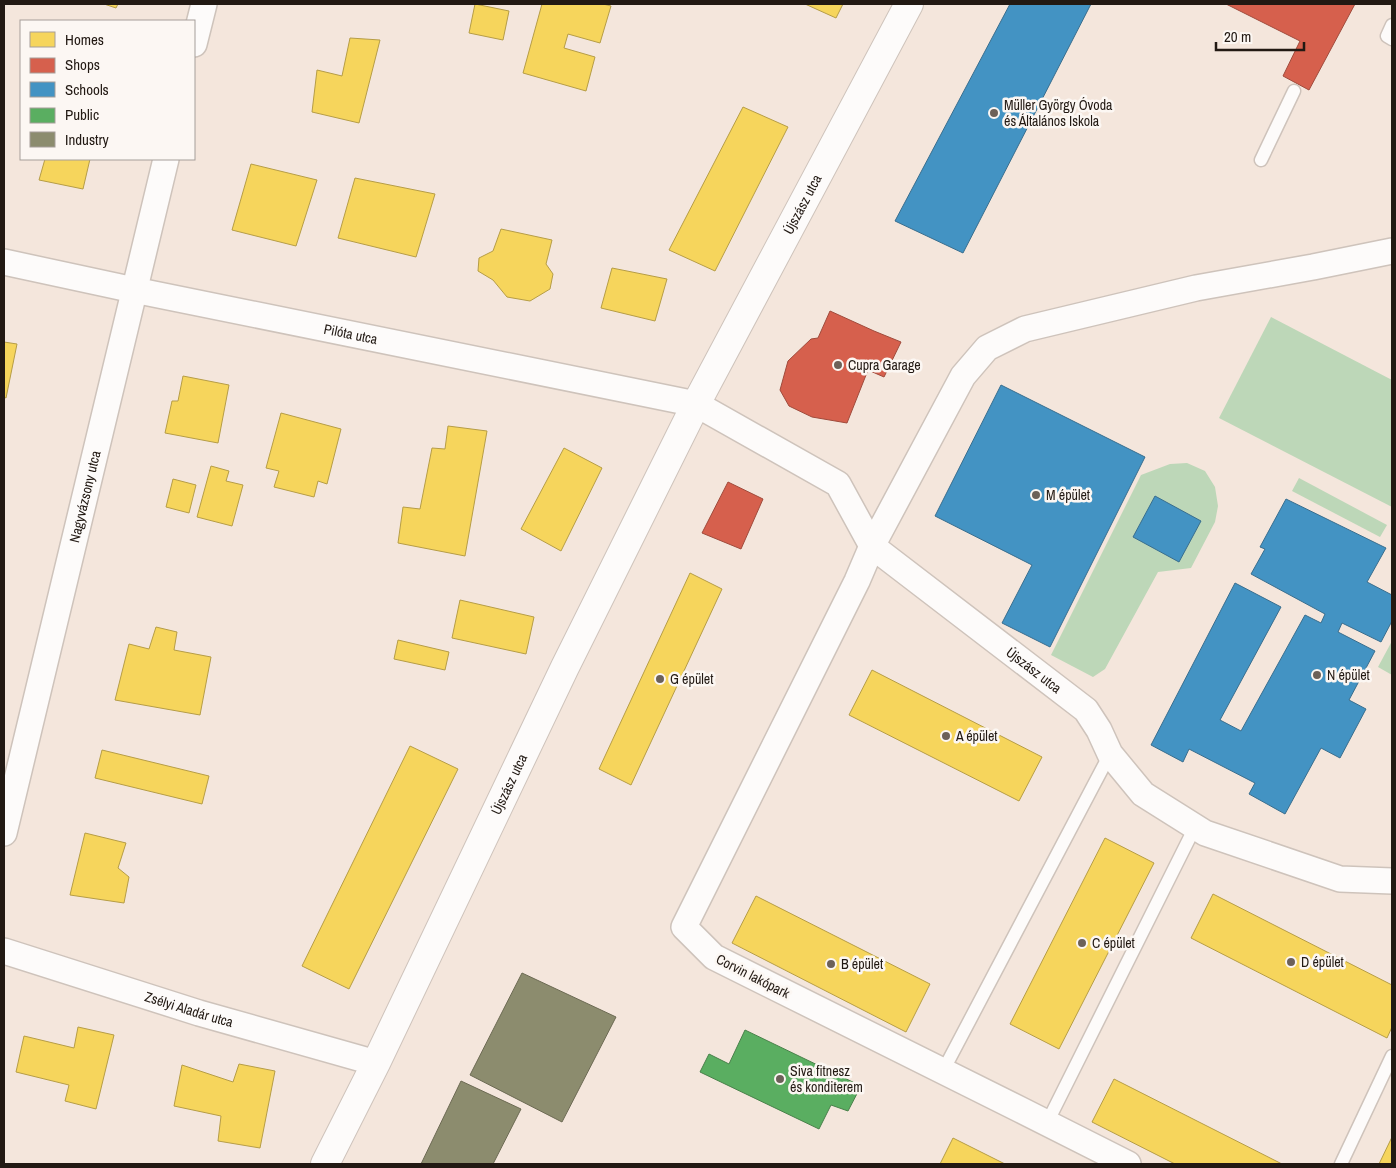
<svg xmlns="http://www.w3.org/2000/svg" width="1396" height="1168" font-family="'Archivo Narrow',sans-serif">
<style>
.green{fill:#bdd7b8}
.homes{fill:#f6d55c;stroke:#b69d46}
.shops{fill:#d6604d;stroke:#a04b3c}
.schools{fill:#4393c3;stroke:#396e8e}
.public{fill:#5aae61;stroke:#49814a}
.industry{fill:#8c8c6e;stroke:#6c6a53}
.lines{fill:none;stroke-linecap:round;stroke-linejoin:round}
.service-casing{stroke:#cec3bb;stroke-width:15}
.minor-casing{stroke:#cec3bb;stroke-width:28}
.tertiary-casing{stroke:#cec3bb;stroke-width:30}
.service{stroke:#fdfbfa;stroke-width:12}
.minor{stroke:#fdfbfa;stroke-width:25}
.tertiary{stroke:#fdfbfa;stroke-width:28}
.poi-dot{fill:#6c6159;stroke:#fcf7f3;stroke-width:2}
.labels{text-anchor:middle;dominant-baseline:central;stroke-width:5;stroke-linejoin:round;paint-order:stroke}
.poi-label{font-size:14px;fill:#221913;stroke:#fcf7f3;text-anchor:start}
.street-label{font-size:14px;fill:#221913;stroke:#fcf7f3}
</style>
<rect width="100%" height="100%" fill="#f4e6dc"/>
<!-- green -->
<g class="green">
<path d="M1271,317L1392,380V507L1219,418Z"/>
<path d="M1187,463L1205,471L1215,487L1218,506L1215,522L1191,568L1158,572L1105,669L1093,677L1051,655L1141,475L1170,464Z"/>
<path d="M1299,478L1387,525L1380,537L1292,491Z"/>
<path d="M1392,641V675L1378,667Z"/>
</g>
<!-- homes -->
<g class="homes">
<path d="M104,4H118L116,8Z"/>
<path d="M475,4L509,11L503,40L469,33Z"/>
<path d="M542,4H603L611,6L600,43L568,34L564,48L595,57L586,91L523,73Z"/>
<path d="M805,4H843L836,18Z"/>
<path d="M350,38L380,40L359,123L312,112L317,70L342,76Z"/>
<path d="M743,107L788,127L715,271L669,250Z"/>
<path d="M45,159H90L83,189L39,180Z"/>
<path d="M251,164L317,180L296,246L232,230Z"/>
<path d="M355,178L435,194L416,257L338,238Z"/>
<path d="M501,229L552,240L546,264L553,274L550,289L530,301L507,297L493,280L478,271L479,258L493,251Z"/>
<path d="M612,268L667,279L655,321L601,308Z"/>
<path d="M4,342L17,344L6,398L4,397Z"/>
<path d="M183,376L229,385L218,443L165,433L172,401H178Z"/>
<path d="M281,413L341,429L327,484L318,481L314,497L274,487L279,471L266,468Z"/>
<path d="M448,426L487,431L465,556L398,543L403,507L420,509L432,448L445,449Z"/>
<path d="M564,448L602,468L561,551L521,529Z"/>
<path d="M211,466L229,471L226,481L243,485L232,526L197,517Z"/>
<path d="M173,479L196,485L189,513L166,507Z"/>
<path d="M690,573L722,589L631,785L599,769Z"/>
<path d="M460,600L534,617L526,654L452,638Z"/>
<path d="M156,627L177,632L174,650L211,657L200,715L115,700L129,644L149,649Z"/>
<path d="M398,640L449,652L445,670L394,659Z"/>
<path d="M872,670L1042,757L1019,801L849,715Z"/>
<path d="M410,746L458,769L349,989L302,966Z"/>
<path d="M102,750L209,776L202,804L95,778Z"/>
<path d="M85,833L126,843L118,868L129,877L124,903L70,895Z"/>
<path d="M1105,838L1154,863L1059,1049L1010,1024Z"/>
<path d="M1213,894L1392,985V1027L1387,1038L1191,938Z"/>
<path d="M756,896L930,984L906,1032L732,943Z"/>
<path d="M78,1027L114,1035L96,1109L65,1101L69,1085L16,1072L24,1036L74,1048Z"/>
<path d="M239,1064L275,1071L260,1148L218,1141L221,1116L174,1106L182,1065L233,1082Z"/>
<path d="M1114,1079L1282,1164H1175L1092,1122Z"/>
<path d="M1392,1137V1164H1379Z"/>
<path d="M953,1138L1005,1164H940Z"/>
</g>
<!-- shops -->
<g class="shops">
<path d="M1226,4H1355L1309,90L1283,76L1300,41Z"/>
<path d="M830,311L874,331L901,342L884,377L868,370L847,423L812,417L789,406L780,390L788,361L811,339L818,338Z"/>
<path d="M728,482L763,499L741,549L702,533Z"/>
</g>
<!-- schools -->
<g class="schools">
<path d="M1010,4H1091L963,253L895,221Z"/>
<path d="M1001,385L1145,457L1050,647L1002,623L1032,565L935,516Z"/>
<path d="M1155,496L1201,521L1179,562L1133,537Z"/>
<path d="M1286,499L1386,548L1367,582L1392,595V621L1381,642L1342,623L1338,632L1375,651L1349,700L1366,709L1340,758L1321,748L1285,814L1249,794L1255,783L1189,749L1183,762L1151,745L1235,583L1281,607L1220,720L1241,731L1305,615L1321,623L1325,614L1251,574L1265,549L1260,547Z"/>
</g>
<!-- public -->
<path class="public" d="M745,1030L861,1086L848,1111L831,1105L819,1129L700,1072L709,1054L729,1064Z"/>
<!-- industry -->
<g class="industry">
<path d="M522,973L616,1017L562,1122L470,1075Z"/>
<path d="M461,1081L521,1109L493,1164H421Z"/>
</g>
<g class="lines">
<defs>
<g id="service">
<path d="M1392,25L1387,36L1392,39"/>
<path d="M1261,160L1294,91"/>
<path d="M943,1071L1110,754"/>
<path d="M1047,1123L1195,827"/>
<path d="M1341,1164L1392,1056"/>
</g>
<g id="minor">
<path d="M194,44L204,4"/>
<path id="s1" d="M4,262L134,290L696,404L838,484L872,546L1086,710L1099,730L1110,754L1143,794L1205,833L1340,879L1392,881"/>
<path id="s2" d="M4,833L166,159"/>
<path id="s3" d="M4,951L199,1013L376,1063"/>
<path d="M1128,1164L1021,1110L714,957L684,927L857,581L872,546L963,376L987,348L1025,329L1196,288L1313,267L1392,251"/>
</g>
<g id="tertiary">
<path id="s4" d="M325,1164L376,1063L565,667L696,404L909,4"/>
</g>
</defs>
<!-- service casing -->
<use href="#service" class="service-casing"/>
<!-- minor casing -->
<use href="#minor" class="minor-casing"/>
<!-- tertiary casing -->
<use href="#tertiary" class="tertiary-casing"/>
<!-- service -->
<use href="#service" class="service"/>
<!-- minor -->
<use href="#minor" class="minor"/>
<!-- tertiary -->
<use href="#tertiary" class="tertiary"/>
</g>
<!-- markers -->
<g class="poi-dot">
<circle cx="994" cy="113" r="5"/>
<circle cx="838" cy="365" r="5"/>
<circle cx="1036" cy="495" r="5"/>
<circle cx="1317" cy="675" r="5"/>
<circle cx="660" cy="679" r="5"/>
<circle cx="946" cy="736" r="5"/>
<circle cx="1082" cy="943" r="5"/>
<circle cx="1291" cy="962" r="5"/>
<circle cx="831" cy="964" r="5"/>
<circle cx="780" cy="1079" r="5"/>
</g>
<g class="labels">
<!-- poi labels -->
<g class="poi-label">
<text x="1004" y="105">Müller György Óvoda<tspan x="1004" dy="16">és Általános Iskola</tspan></text>
<text x="848" y="365">Cupra Garage</text>
<text x="1046" y="495">M épület</text>
<text x="1327" y="675">N épület</text>
<text x="670" y="679">G épület</text>
<text x="956" y="736">A épület</text>
<text x="1092" y="943">C épület</text>
<text x="1301" y="962">D épület</text>
<text x="841" y="964">B épület</text>
<text x="790" y="1071">Siva fitnesz<tspan x="790" dy="16">és konditerem</tspan></text>
</g>
<!-- street labels -->
<g class="street-label">
<text stroke="none"><textPath href="#s4" startOffset="1072">Újszász utca</textPath></text>
<text stroke="none"><textPath href="#s1" startOffset="354">Pilóta utca</textPath></text>
<text stroke="none"><textPath href="#s2" startOffset="346">Nagyvázsony utca</textPath></text>
<text stroke="none"><textPath href="#s1" startOffset="1144">Újszász utca</textPath></text>
<text stroke="none"><textPath href="#s4" startOffset="422">Újszász utca</textPath></text>
<text transform="translate(753 976) rotate(27)">Corvin lakópark</text>
<text stroke="none"><textPath href="#s3" startOffset="194">Zsélyi Aladár utca</textPath></text>
</g>
</g>
<!-- border -->
<rect width="1396" height="1168" fill="none" stroke="#221913" stroke-width="10"/>
<!-- legend -->
<rect x="20" y="20" width="175" height="140" fill="#fcf7f3" stroke="#a59e99"/>
<rect x="30" y="32" width="25" height="15" fill="#f6d55c" stroke="#a59e99"/>
<text x="65" y="45" font-size="15" fill="#221913">Homes</text>
<rect x="30" y="58" width="25" height="15" fill="#d6604d" stroke="#a59e99"/>
<text x="65" y="70" font-size="15" fill="#221913">Shops</text>
<rect x="30" y="82" width="25" height="15" fill="#4393c3" stroke="#a59e99"/>
<text x="65" y="95" font-size="15" fill="#221913">Schools</text>
<rect x="30" y="108" width="25" height="15" fill="#5aae61" stroke="#a59e99"/>
<text x="65" y="120" font-size="15" fill="#221913">Public</text>
<rect x="30" y="132" width="25" height="15" fill="#8c8c6e" stroke="#a59e99"/>
<text x="65" y="145" font-size="15" fill="#221913">Industry</text>
<!-- scale -->
<path d="M1216 42v8h88v-8" fill="none" stroke="#221913" stroke-width="2.5"/>
<text x="1224" y="42" font-size="15" fill="#221913" stroke="#fcf7f3" stroke-width="4" paint-order="stroke">20 m</text>
</svg>
